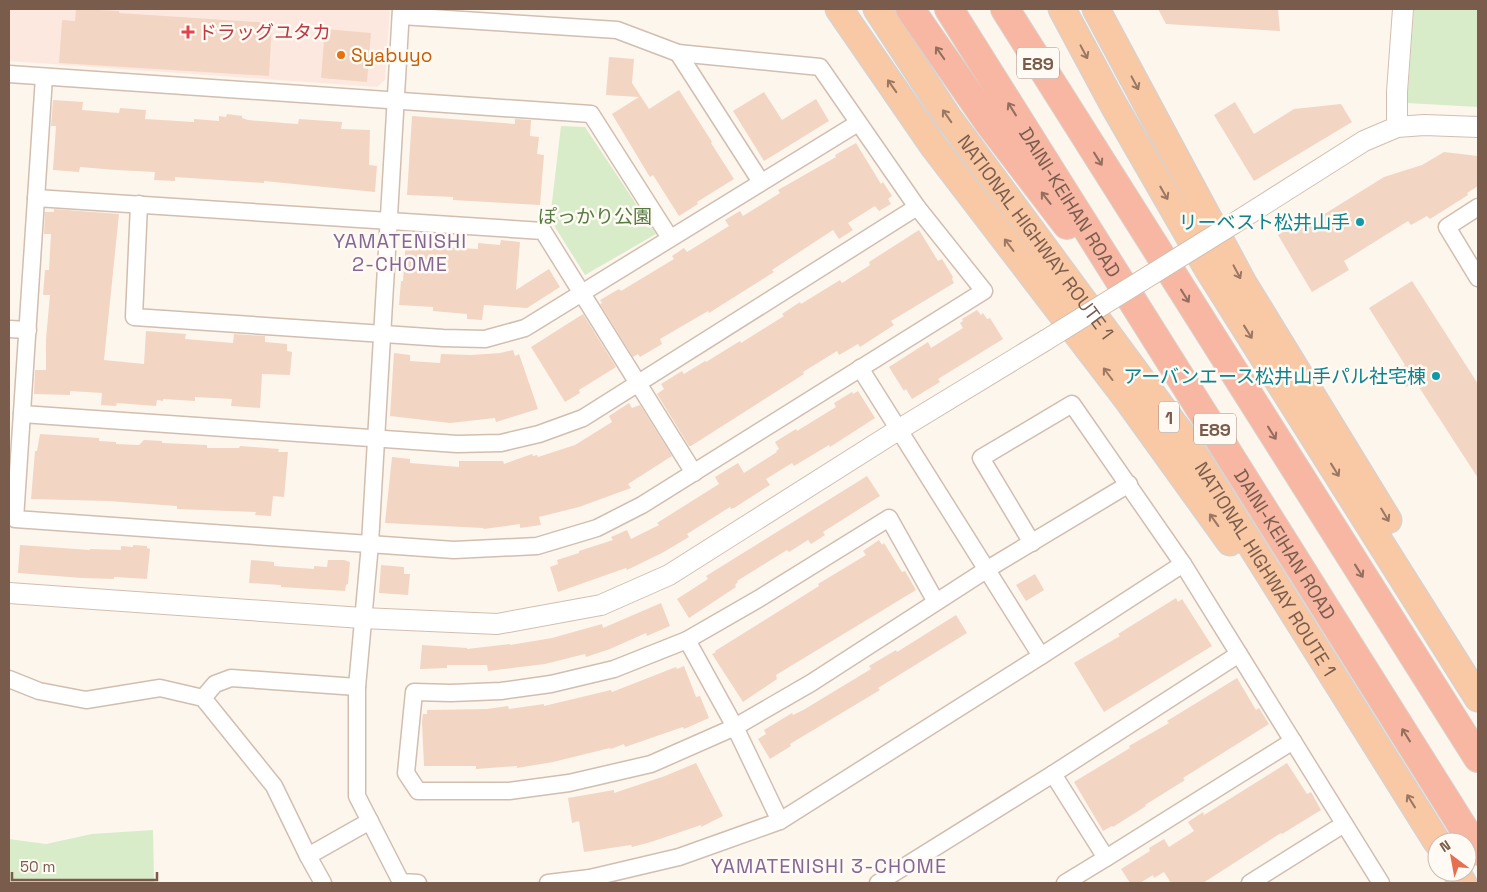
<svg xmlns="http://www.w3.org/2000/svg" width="1487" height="892" font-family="'Space Grotesk','Noto Sans JP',sans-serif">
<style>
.commercial{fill:#fde8e0}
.green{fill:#d8ecc9}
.building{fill:#f3d5c3}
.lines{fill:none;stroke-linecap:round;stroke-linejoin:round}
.minor-casing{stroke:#d1beb0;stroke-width:19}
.tertiary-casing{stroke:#d1beb0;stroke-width:22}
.trunk-casing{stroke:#dad1cd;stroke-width:29}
.motorway-casing{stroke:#dad1cd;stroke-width:30}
.minor{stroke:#fff;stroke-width:16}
.tertiary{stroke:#fff;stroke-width:20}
.trunk{stroke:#f9c8a4;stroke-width:26}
.motorway{stroke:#f7b7a3;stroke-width:28}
.tertiary-bridge-casing{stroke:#d1beb0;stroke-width:22;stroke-linecap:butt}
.tertiary-bridge{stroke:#fff;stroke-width:20}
.oneway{stroke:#9a7763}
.oneway2{stroke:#936e5e}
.health-dot{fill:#e0444e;stroke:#fffaf3;stroke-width:2}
.food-dot{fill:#e8710a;stroke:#fffaf3;stroke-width:2}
.culture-dot{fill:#0f9aa8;stroke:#fffaf3;stroke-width:2}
.labels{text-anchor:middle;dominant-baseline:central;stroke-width:5;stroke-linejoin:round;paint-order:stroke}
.shield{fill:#fffaf3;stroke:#a28b7f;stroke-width:1}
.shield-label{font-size:18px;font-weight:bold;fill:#7a5c4d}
.health-label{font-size:19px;fill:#be3a42;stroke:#fffaf3;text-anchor:start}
.food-label{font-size:19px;fill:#c56008;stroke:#fffaf3;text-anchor:start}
.street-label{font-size:19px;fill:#7a5c4d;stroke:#fffaf3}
.park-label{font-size:19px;fill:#537a41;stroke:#fffaf3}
.culture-label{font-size:19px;fill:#0d838f;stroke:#fffaf3;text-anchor:end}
.neighbourhood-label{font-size:20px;letter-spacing:1px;fill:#846695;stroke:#fffaf3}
</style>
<rect width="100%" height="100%" fill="#fdf6ec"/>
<!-- commercial -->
<path class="commercial" d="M9,9H390L385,80L377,87L9,61Z"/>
<!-- green -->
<g class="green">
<path d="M1414,9H1478V107L1407,103Z"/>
<path d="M561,126L585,127L656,234L585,275L550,219Z"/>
<path d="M153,830L154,883H9V839L46,844L92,834Z"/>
</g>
<!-- building -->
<g class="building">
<path d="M76,9L119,11V13L272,23L269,76L59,63L62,20L75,21Z"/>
<path d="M1158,9H1278L1280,31L1166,24Z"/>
<path d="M325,29L371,33L367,82L321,78Z"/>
<path d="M609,57L634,59L632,83L649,109L679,90L712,142L711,143L734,179L697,202L698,204L679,216L653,175L650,177L648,174L612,114L639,97L606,95Z"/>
<path d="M764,92L782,120L816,99L829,121L764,161L733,111Z"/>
<path d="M53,100L83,102L82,110L119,113L120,108L146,110L145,119L194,122V119L219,121V116L226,117L227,114L242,116V118L248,120L284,123L298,124L299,119L342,122L341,129L370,130L369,165L377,166L375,192L264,181V183L175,177V181L154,180L155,172L116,170L80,167L79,172L53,170L56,126H51Z"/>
<path d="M1235,102L1254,134L1294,109L1341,104L1352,122L1254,181L1214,115Z"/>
<path d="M412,116L515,124V119L531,120L530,136L539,137L537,154L544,155L540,205L453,200V197L407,195Z"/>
<path d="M856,143L881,184L883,182L892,196L888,199L891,204L879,211L875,206L848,223L853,230L839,239L833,230L772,270L774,272L709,313L708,311L660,339L662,344L640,357L638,354L633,357L600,304L602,303L600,300L619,289L621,291L674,259L672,256L684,248L687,252L729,226L725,220L740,211L743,216L780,193L778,190L836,157L835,155Z"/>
<path d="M1444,152L1478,156V186L1467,193L1468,195L1430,219L1427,216L1411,225L1408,221L1344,261L1349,270L1312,292L1278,235L1298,223L1302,228L1384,177L1422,165Z"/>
<path d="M54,209L119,214L104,360L144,364L146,331L186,334L185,339L233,343L234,334L264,336H265V342L287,344V351L292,352L290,375L262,374L260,408L231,406L232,399L195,397V401L163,399V401L157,400L156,406L117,403L116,406L101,405L102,393L70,391V395L34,394L35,370H46V339L50,295H43L45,270H49L51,234H44L45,212H54Z"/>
<path d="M919,230L938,261L942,259L953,277L952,279L954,283L891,321L894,325L860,347L858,344L839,355L837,351L803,372L804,374L691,446H689L657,394L664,389L661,384L682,371L684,374L705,361L706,362L740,341L741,343L784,316L782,314L800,302L801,304L840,280L842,283L870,265L869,262Z"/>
<path d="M406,240L429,242V246L478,249V243L500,245L501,240L520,242L516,290L549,269L560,287L527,308L484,305L482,320L467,319V314L433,311V307L399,305L401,281H403Z"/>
<path d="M1412,281L1478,384V478L1415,381L1406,387L1396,371L1405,365L1369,308Z"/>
<path d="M977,310L981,315L983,313L987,319L990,318L1003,339L938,379L940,382L912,399L906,389L904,391L889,367L928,342L931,348L963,328L960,323L963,321L962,319Z"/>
<path d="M583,314L616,367L579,390L580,393L565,402L531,347Z"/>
<path d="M513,350L515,356L519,354L538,409L496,422L495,418L450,423L390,416L394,353L410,355V361L440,363L441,354L471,355L500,353Z"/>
<path d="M858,391L875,418L830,447L829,445L794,466L792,463L766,479L770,485L734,508L731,509L730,507L687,534L689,537L662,553L627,570L626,568L558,592L550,567L558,564L557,560L579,553V551L613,540L611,537L627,530L631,539L659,525L657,523L719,484L715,477L738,463L744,473L777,452L776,451L779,449L775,442L796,429L797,431L836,407L834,403L852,392L853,394Z"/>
<path d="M629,403L632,408L640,405L672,456L628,484L631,488L579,507L539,517L541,525L520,528V524L484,529L483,528L385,523L392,457L410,459V463L459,467V461H503L504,464L532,454L533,456L537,455L538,457L575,445L612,422L609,416Z"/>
<path d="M40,434L99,438V441L116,442V444L139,445L144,440L162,441V443L207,445V448H239L240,446L279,449L278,452H288L284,497L273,496L271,516L255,515L256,512L177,509V506L108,501L31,499L35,451H37Z"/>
<path d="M867,476L880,496L823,532L825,535L811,544L808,540L789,552L787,550L737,581L738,582L735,585L736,587L689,618L677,599L708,579L706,576Z"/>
<path d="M879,540L882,545L884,543L902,572L905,571L916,590L776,675L777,679L743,702L712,654L716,652L715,651L819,586L818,584L866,555L863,551Z"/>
<path d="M20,545L90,550V549L121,550V546L133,547V545L147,546V548L150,549L147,579L114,577V579L82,578L18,573Z"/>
<path d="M251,560L274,562V566L314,569V566L327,567L328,560H344L350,562L348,584L346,585L345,591L281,587V585L249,583Z"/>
<path d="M381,565L404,567V574H410L408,595L379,593Z"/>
<path d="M1035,574L1044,590L1026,601L1016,585Z"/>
<path d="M1176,598L1178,602L1182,599L1212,646L1104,712L1074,663L1120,636L1118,634Z"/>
<path d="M661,603L670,626L647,636L646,633L610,649L586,657L585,654L545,664L488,671L487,665H447V668L420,669L422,645L467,648V649L510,644V645L552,638L602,624L603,628Z"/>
<path d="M956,615L967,633L878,688L880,690L790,744L791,746L770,759L758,739L766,734L764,730L792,713L793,715L805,709L871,669L869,666L896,650L897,652Z"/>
<path d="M684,666L696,697L700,696L709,718L684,729L683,727L625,747L624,744L611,749L610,748L553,762L517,768V766L476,769V766H424L422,722L423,714H427V710L487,709L508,706L509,709L544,704V706L611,690L612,692L676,667L677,669Z"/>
<path d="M1237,678L1256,710L1259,708L1269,724L1183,778L1185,780L1145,805L1146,806L1113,827L1112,826L1103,831L1074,782L1130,748L1129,746L1169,723L1167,721Z"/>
<path d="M696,763L723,816L701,827V825L651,842L632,847L631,845L584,852L579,821L572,823L568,798L614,790V793L665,776Z"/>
<path d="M1287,763L1307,794L1311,792L1321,810L1282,834L1281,833L1203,883H1171L1164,872L1154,878L1153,875L1140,883H1130L1121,869L1150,851L1149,848L1164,839L1169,847L1194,831L1188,822L1203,812L1204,815Z"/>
</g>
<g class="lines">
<defs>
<g id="minor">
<path d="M401,9L370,544L357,687V796L401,882L418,883"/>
<path d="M678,53L761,182"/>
<path d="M9,74L591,114L670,238"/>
<path d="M44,77L15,519L454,550L537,546L597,528L642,505L984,291L917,207L820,67L678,53L617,30L401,16"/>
<path d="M36,198L543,231L694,473"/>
<path d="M139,204L134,317L443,338L485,339L525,328L858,123"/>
<path d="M1478,207L1447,227L1478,278"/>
<path d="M9,329L28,330"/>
<path d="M860,368L1041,656"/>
<path d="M22,414L457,444L501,443L539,434L583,418L917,207"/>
<path d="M1032,543L981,458L1072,404L1183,564L1381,883"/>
<path d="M936,602L889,518L760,598L687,640L614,669L551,684L501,691L451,693L414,692L406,773L418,791H509L569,783L651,764L735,727L811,683L986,570L1129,484"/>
<path d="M687,640L735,727L780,821"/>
<path d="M1239,654L1053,774L1106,858L1293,741"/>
<path d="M9,679L39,691L86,700L160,688L203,698L274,786L308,856L323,883"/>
<path d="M203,698L215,684L231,678L357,687"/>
<path d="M308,856L370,821"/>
<path d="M548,883L590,878L679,857L780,821L1041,656L1183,564"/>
<path d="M878,883L1053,774"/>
<path d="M1065,883L1106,858"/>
<path d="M1250,883L1344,824"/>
</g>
<g id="tertiary">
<path d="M1397,127V92L1403,9"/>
<path d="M1233,224L1364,141L1397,127L1424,125L1478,127"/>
<path d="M9,593L362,618L497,624L601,605L669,575L898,430L1046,340"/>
</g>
<g id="trunk">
<path d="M839,9L934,147L1127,399L1230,542"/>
<path id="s1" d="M877,9L947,116L1182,435L1437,842"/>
<path d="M1062,9L1113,104L1208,269L1478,698"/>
<path d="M1096,9L1243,283L1388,520"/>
<path d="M1456,872L1463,883"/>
</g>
<g id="motorway">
<path d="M910,9L989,123L1067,225"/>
<path id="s2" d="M949,9L1478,851"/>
<path d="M1005,9L1478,758"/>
</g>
</defs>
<!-- minor casing -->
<use href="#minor" class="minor-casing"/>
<!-- tertiary casing -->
<use href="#tertiary" class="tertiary-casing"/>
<!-- trunk casing -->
<use href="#trunk" class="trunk-casing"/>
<!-- motorway casing -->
<use href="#motorway" class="motorway-casing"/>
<!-- minor -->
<use href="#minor" class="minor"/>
<!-- tertiary -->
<use href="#tertiary" class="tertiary"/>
<!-- trunk -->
<use href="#trunk" class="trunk"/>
<!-- motorway -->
<use href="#motorway" class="motorway"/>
<defs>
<path id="tertiary-bridge" d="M1046,340L1233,224"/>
</defs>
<!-- tertiary-bridge casing -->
<use href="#tertiary-bridge" class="tertiary-bridge-casing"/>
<!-- tertiary-bridge -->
<use href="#tertiary-bridge" class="tertiary-bridge"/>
</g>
<!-- one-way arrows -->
<defs><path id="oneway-shaft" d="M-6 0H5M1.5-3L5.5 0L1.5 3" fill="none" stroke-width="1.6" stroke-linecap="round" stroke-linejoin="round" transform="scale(1.25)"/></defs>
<g class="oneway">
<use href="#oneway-shaft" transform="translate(1084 52) rotate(62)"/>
<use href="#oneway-shaft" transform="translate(1135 83) rotate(62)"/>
<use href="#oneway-shaft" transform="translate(892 86) rotate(-125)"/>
<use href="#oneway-shaft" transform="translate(947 116) rotate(-125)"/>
<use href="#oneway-shaft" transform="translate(1164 193) rotate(60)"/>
<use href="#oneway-shaft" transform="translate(1009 245) rotate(-127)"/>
<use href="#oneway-shaft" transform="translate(1237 272) rotate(62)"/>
<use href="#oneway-shaft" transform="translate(1248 332) rotate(58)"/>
<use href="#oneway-shaft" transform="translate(1108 374) rotate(-127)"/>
<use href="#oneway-shaft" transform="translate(1335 470) rotate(58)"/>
<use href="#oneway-shaft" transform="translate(1385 515) rotate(59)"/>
<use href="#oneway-shaft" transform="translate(1214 520) rotate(-126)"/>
<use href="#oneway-shaft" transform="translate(1411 801) rotate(-122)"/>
</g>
<g class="oneway2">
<use href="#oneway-shaft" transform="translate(940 53) rotate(-125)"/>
<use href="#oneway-shaft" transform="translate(1012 109) rotate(-122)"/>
<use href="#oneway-shaft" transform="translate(1098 159) rotate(58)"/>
<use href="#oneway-shaft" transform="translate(1046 198) rotate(-128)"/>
<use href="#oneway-shaft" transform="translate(1185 296) rotate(58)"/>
<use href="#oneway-shaft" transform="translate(1272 433) rotate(58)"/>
<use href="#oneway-shaft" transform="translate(1359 571) rotate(58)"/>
<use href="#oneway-shaft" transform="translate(1406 735) rotate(-122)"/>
</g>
<!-- markers -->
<path class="health-dot" d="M185.5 24.5h5v5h5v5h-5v5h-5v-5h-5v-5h5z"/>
<circle class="food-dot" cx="341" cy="55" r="5"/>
<g class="culture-dot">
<circle cx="1360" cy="222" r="5"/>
<circle cx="1436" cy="376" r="5"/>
</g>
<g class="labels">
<!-- shield labels -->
<g class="shield">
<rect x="1017" y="47.5" width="42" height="31" rx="4"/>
<rect x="1159" y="401.5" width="20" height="31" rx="4"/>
<rect x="1194" y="413.5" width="42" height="31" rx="4"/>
</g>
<g class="shield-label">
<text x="1038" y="63">E89</text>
<text x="1169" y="417">1</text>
<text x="1215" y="429">E89</text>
</g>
<!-- health labels -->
<g class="health-label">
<text x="198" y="32">ドラッグユタカ</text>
</g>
<!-- food labels -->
<g class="food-label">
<text x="351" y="55">Syabuyo</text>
</g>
<!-- street labels -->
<g class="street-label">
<text stroke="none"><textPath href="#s2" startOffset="228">DAINI-KEIHAN ROAD</textPath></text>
<text stroke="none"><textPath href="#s1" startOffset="278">NATIONAL HIGHWAY ROUTE 1</textPath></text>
<text stroke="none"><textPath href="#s2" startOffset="632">DAINI-KEIHAN ROAD</textPath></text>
<text stroke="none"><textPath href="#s1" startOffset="682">NATIONAL HIGHWAY ROUTE 1</textPath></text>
</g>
<!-- park labels -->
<g class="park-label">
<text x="595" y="216">ぽっかり公園</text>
</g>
<!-- culture labels -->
<g class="culture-label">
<text x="1350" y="222">リーベスト松井山手</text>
<text x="1426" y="376">アーバンエース松井山手パル社宅棟</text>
</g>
<!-- neighbourhood labels -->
<g class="neighbourhood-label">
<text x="400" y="241">YAMATENISHI<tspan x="400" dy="23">2-CHOME</tspan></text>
<text x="829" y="866">YAMATENISHI 3-CHOME</text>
</g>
</g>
<!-- border -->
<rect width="1487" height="892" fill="none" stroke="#7a5c4d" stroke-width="20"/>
<!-- north arrow -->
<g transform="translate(1452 857) rotate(328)"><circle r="24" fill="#fffaf3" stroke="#cabbb1"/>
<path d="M0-4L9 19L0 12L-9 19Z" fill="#e76f51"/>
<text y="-8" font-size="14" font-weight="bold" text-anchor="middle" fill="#7a5c4d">N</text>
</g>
<!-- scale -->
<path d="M12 872v8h145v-8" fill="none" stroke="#7a5c4d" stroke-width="2.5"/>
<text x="20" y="872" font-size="15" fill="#7a5c4d" stroke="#fffaf3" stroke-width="4" paint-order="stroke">50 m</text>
</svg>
